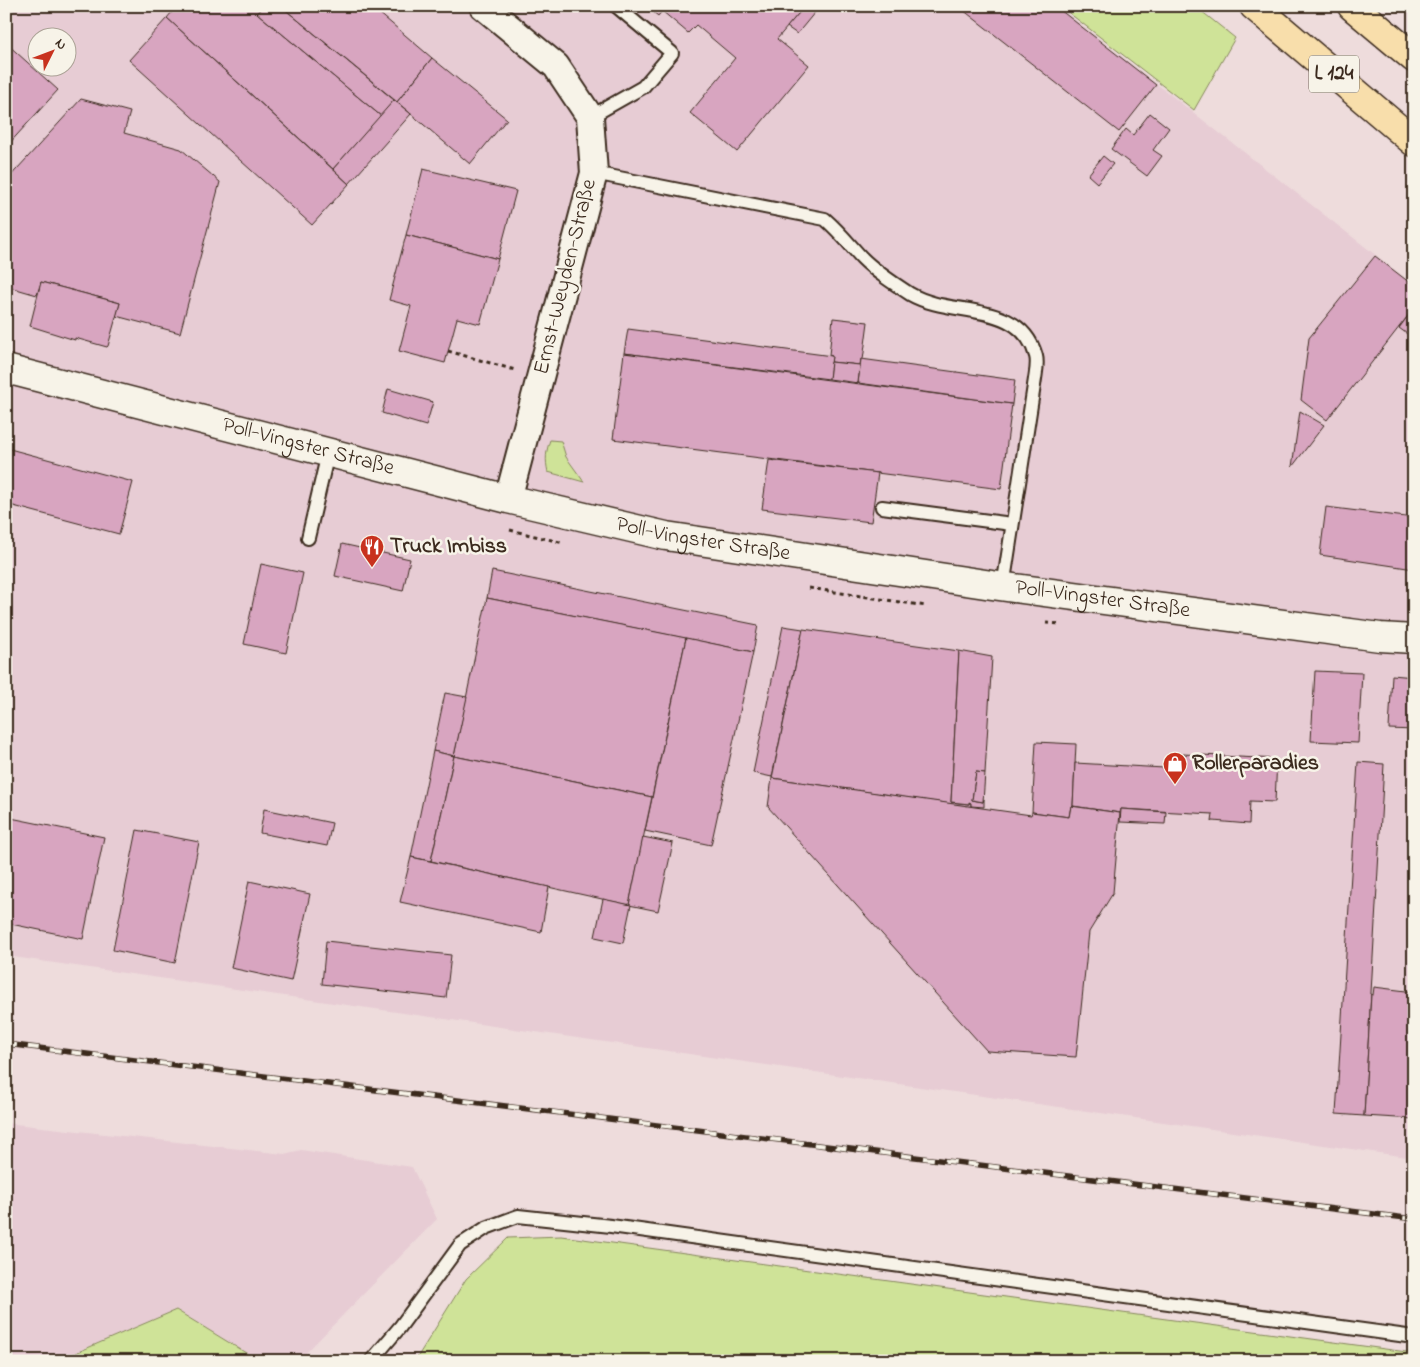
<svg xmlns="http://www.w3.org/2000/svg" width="1420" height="1367" font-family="'Indie Flower',sans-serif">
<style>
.built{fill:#e7ccd4;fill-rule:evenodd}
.green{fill:#cfe398;stroke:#85865b}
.building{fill:#d8a5c0;stroke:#3b2a1e}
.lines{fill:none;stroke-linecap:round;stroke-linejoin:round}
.lane-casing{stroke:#3b2a1e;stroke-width:16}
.street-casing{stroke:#3b2a1e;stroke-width:30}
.secondary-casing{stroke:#3b2a1e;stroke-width:31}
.highway-casing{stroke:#3b2a1e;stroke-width:31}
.path{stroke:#3b2a1e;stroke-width:3;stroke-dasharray:4 4;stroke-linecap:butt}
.lane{stroke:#f7f3e8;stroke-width:12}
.street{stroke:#f7f3e8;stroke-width:26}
.secondary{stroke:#f7f3e8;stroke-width:28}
.highway{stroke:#f8deab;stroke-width:28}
.rail-casing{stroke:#3b2a1e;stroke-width:5.5}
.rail{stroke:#f7f3e8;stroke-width:4;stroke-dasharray:11;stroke-linecap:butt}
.labels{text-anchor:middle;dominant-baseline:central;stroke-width:5;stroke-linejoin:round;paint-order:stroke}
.shield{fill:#f7f3e8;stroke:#73665b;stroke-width:1}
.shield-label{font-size:21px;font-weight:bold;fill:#3b2a1e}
.street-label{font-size:22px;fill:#3b2a1e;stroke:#f7f3e8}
.poi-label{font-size:22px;font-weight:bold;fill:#3b2a1e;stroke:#f7f3e8;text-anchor:start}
</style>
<rect width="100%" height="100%" fill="#eedcdc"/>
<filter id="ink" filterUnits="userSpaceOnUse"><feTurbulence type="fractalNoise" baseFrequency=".02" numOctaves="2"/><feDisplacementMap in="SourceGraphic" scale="10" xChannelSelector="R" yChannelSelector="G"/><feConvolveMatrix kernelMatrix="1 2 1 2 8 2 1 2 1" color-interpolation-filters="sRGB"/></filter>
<g filter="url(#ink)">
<!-- built -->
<g class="built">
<path d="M6,6H1057L1414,285V1158L6,956ZM38,38H68V68H38Z"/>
<path d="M6,1123L284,1154L301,1150L412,1167L437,1219L298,1361H259L176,1310L56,1361H6Z"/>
</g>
<!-- green -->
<g class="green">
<path d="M1060,6H1195L1235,38L1194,110Z"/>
<path d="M550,440L561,441L566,457L584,482L548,472C545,460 546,451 550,440Z"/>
<path d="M561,1236L1414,1353V1361H415L466,1279L508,1238Z"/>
<path d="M176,1310L259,1361H57Z"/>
</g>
<!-- building -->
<g class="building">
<path d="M177,6H263L257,13L381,116L333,169L167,18Z"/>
<path d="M263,6H281L394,100L381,116L257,13Z"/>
<path d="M281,6H383L378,12L432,58L397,102Z"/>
<path d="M646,6H805L777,39L809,65L737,152L690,113L735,58L696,25L688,33L662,11L658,16Z"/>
<path d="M805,6H820L797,34L787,27Z"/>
<path d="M958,6H1055L1156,85L1119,132Z"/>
<path d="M167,18L349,184L312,225L129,60Z"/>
<path d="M6,43L58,90L6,147Z"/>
<path d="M432,58L507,119L470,164L397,102Z"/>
<path d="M81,99L130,112L124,133L181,149L220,182L180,333L116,316L120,303L41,282L37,295L6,286V181Z"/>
<path d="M394,100L411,114L349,184L333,169Z"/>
<path d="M1150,113L1169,128L1153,150L1162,156L1147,176L1111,149L1126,129L1133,135Z"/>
<path d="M1103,156L1113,164L1097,183L1088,175Z"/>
<path d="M423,169L516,191L498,259L406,235Z"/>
<path d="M406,235L498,259L480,324L457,318L445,363L399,351L411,306L389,300Z"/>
<path d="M1375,256L1414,286V308L1327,420L1301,400L1309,338Z"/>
<path d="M41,282L120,303L108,346L107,347L75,338V340L30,326Z"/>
<path d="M1414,308V339L1399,328Z"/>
<path d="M833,318L868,322L863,360L861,359L860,365L831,362L832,356L829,355Z"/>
<path d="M628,329L832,356L829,379L624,353Z"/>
<path d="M624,353L1012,404L1001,489L613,439Z"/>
<path d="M861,359L1015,380L1012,404L858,383Z"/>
<path d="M831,362L860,365L858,383L829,379Z"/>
<path d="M388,389L433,402L426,426L382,413Z"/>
<path d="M1300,411L1324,425L1292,467Z"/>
<path d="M6,448L133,482L119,534L6,504Z"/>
<path d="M769,460L878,473L871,522L762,509Z"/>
<path d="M1326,507L1414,518V569L1320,555Z"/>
<path d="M342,544L410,559L403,591L335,576Z"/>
<path d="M261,564L303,573L286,653L244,644Z"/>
<path d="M492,571L758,625L753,652L487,598Z"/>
<path d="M487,598L686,638L652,797L454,756Z"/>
<path d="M783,626L803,629L772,777L753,773Z"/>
<path d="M803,629L959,651L951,802L969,804V802L971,803V807L772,778Z"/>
<path d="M686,638L753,652L711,845L645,831Z"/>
<path d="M959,651L992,657L985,773L976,772L972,800L983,802L984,799V807L971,806V803L969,802V804L951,802Z"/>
<path d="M1315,671L1362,673L1358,743L1311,741Z"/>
<path d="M1392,675L1414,677V730L1389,729Z"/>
<path d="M445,693L467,697L454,756L433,751Z"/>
<path d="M1036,742L1076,744L1073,806H1071L1069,817L1032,812Z"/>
<path d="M433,751L454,756L431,861L411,857Z"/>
<path d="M1183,754L1277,759L1275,802L1250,801L1249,824L1213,821L1212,822L1213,814L1121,809L1120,813L1073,806L1075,763L1182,769Z"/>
<path d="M454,756L652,797L629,905L431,861Z"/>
<path d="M1358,762L1384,764L1364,1116L1336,1114Z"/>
<path d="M976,772L985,773L983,802L972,800Z"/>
<path d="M772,778L1031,815L1032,812L1069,817L1071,806L1120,813L1113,893L1089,932L1076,1057L987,1051L768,807Z"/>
<path d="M264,809L332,823L327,846L260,833Z"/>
<path d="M1121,809L1166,812L1165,824L1120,822Z"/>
<path d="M6,817L104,837L83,939L6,923Z"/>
<path d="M137,830L199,842L175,963L113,950Z"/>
<path d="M643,837L673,843L658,911L629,905Z"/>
<path d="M411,857L549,887L541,932L400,902Z"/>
<path d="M249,881L310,894L291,981L231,968Z"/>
<path d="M603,899L631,905L623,943L595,937Z"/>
<path d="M326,941L451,955L446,998L322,984Z"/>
<path d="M1374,987L1414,992V1119L1364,1116L1371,994L1373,995Z"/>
</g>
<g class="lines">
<defs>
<g id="lane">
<path d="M590,117L643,87L672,53L616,6"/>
<path d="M594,173L825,219C840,232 849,244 862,258C876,272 893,283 910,294C951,318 1020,299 1036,356C1038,363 1036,372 1035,379L1003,587"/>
<path d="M882,507L1012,524"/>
<path d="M308,538L328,453"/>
<path d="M371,1361L400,1327L460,1245L486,1228L518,1216L611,1226L1414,1337"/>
</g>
<path id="street" d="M483,6L556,66L590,117L594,173L508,499"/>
<g id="secondary">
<path id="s1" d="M6,369L508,499L666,536L992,585L1380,637L1414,639"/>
</g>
<g id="highway">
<path d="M1254,6L1414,142"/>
<path d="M1352,6L1414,58"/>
</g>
</defs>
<!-- lane casing -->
<use href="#lane" class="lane-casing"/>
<!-- street casing -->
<use href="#street" class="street-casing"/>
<!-- secondary casing -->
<use href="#secondary" class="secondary-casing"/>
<!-- highway casing -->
<use href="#highway" class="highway-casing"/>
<!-- path -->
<g class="path">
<path d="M448,351L515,370"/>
<path d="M510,530L564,543"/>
<path d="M809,588L926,606"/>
<path d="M1046,623L1060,624"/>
</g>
<!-- lane -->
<use href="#lane" class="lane"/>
<!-- street -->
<use href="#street" class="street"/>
<!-- secondary -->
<use href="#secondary" class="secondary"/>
<!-- highway -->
<use href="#highway" class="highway"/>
<defs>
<path id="rail" d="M6,1044L1414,1219"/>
</defs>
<!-- rail casing -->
<use href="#rail" class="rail-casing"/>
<!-- rail -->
<use href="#rail" class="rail"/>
</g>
</g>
<!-- icons -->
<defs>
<symbol id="restaurant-pin" viewBox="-11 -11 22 30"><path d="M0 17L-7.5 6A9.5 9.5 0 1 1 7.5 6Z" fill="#c8321e" stroke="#f7f3e8"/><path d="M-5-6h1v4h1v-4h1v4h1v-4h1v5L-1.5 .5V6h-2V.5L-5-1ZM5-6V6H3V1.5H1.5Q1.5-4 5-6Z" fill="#fff"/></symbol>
<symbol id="shop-pin" viewBox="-11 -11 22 30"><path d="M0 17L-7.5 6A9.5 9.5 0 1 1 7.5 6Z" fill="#c8321e" stroke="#f7f3e8"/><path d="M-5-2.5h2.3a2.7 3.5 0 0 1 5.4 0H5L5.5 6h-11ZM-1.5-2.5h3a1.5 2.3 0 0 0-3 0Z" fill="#fff"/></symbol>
</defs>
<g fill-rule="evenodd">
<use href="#restaurant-pin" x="358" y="533" width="28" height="38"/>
<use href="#shop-pin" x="1161" y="750" width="28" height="38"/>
</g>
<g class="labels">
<!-- shield labels -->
<rect class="shield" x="1309" y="55.5" width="50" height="37" rx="4"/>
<g class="shield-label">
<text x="1334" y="74">L 124</text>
</g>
<!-- street labels -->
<g class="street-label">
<text transform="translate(566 277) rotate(-76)">Ernst-Weyden-Straße</text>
<text stroke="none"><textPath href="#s1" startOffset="312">Poll-Vingster Straße</textPath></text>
<text stroke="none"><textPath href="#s1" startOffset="718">Poll-Vingster Straße</textPath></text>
<text stroke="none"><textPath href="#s1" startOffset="1122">Poll-Vingster Straße</textPath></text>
</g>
<!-- poi labels -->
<g class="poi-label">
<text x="390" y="547">Truck Imbiss</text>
<text x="1192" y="764">Rollerparadies</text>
</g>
</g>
<!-- margin -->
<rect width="1420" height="1367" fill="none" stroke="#f7f3e8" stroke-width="25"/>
<rect x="12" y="12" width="1395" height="1342" fill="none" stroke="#3b2a1e" stroke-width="2" filter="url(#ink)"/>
<!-- north arrow -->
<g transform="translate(52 52) rotate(48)"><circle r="24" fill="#f7f3e8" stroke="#aca397"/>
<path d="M0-4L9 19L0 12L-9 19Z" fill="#c8321e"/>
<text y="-8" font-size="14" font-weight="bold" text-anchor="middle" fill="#3b2a1e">N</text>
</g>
</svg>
